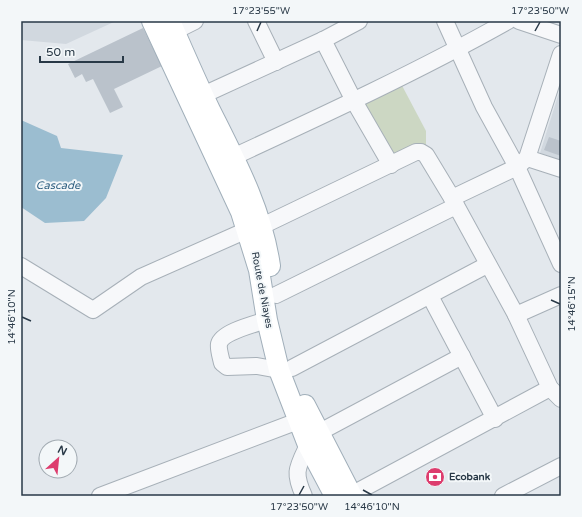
<svg xmlns="http://www.w3.org/2000/svg" width="582" height="517" font-family="'Varela Round',sans-serif">
<style>
.built{fill:#d1d8df}
.green{fill:#ccd7c3}
.water{fill:#9bbdd0}
.building{fill:#bac2cb}
.lines{fill:none;stroke-linecap:round;stroke-linejoin:round}
.minor-casing{stroke:#a7b0b8;stroke-width:18}
.major-casing{stroke:#a1afba;stroke-width:22}
.minor{stroke:#f7f8fa;stroke-width:16}
.major{stroke:#fff;stroke-width:20}
.ticks{fill:none;stroke:#293947;stroke-width:1.5}
.labels{text-anchor:middle;dominant-baseline:central;stroke-width:4;stroke-linejoin:round;paint-order:stroke}
.street-label{font-size:10px;fill:#293947;stroke:#f3f7f9}
.poi-label{font-size:10px;font-weight:bold;fill:#293947;stroke:#f3f7f9;text-anchor:start}
.water-label{font-size:11px;font-style:italic;fill:#2e5f80;stroke:#f3f7f9}
.neatline{fill:none;stroke:#293947;stroke-width:1.5}
.ticks-label{font-size:10px;text-anchor:middle;fill:#293947}
</style>
<rect width="100%" height="100%" fill="#e3e8ed"/>
<!-- built -->
<g class="built">
<path d="M21,21H116L66,44L21,40Z"/>
<path d="M561,86V160L540,153Z"/>
</g>
<!-- green -->
<path class="green" d="M398,78L426,131V146L391,164L356,100Z"/>
<!-- water -->
<path class="water" d="M21,120L57,136L61,148L123,155L106,198L84,221L45,223L21,207Z"/>
<!-- building -->
<g class="building">
<path d="M143,28L162,66L114,89L123,107L110,113L93,79L86,82L82,74L75,78L68,64Z"/>
<path d="M549,137L561,141V156L544,150Z"/>
</g>
<g class="lines">
<defs>
<g id="minor">
<path d="M256,21L276,62"/>
<path d="M445,21L484,107L517,167L561,264"/>
<path d="M519,21L561,35"/>
<path d="M175,31L195,21"/>
<path d="M323,40L354,101L391,165"/>
<path d="M203,95L323,40L359,21"/>
<path d="M233,157C326,114 419,71 508,21"/>
<path d="M527,158L561,169"/>
<path d="M452,198L517,167L527,158L561,54"/>
<path d="M262,226L416,152H421L426,155L452,198L516,315L550,388L561,399"/>
<path d="M21,266L93,310L141,277L247,230"/>
<path d="M276,295L456,206"/>
<path d="M430,296L495,419"/>
<path d="M516,315L561,295"/>
<path d="M267,320C255,324 222,332 219,344C218,349 221,358 222,363L227,367L257,366L279,370"/>
<path d="M292,368L487,265"/>
<path d="M318,433L462,356"/>
<path d="M351,495L550,388"/>
<path d="M100,496L298,421"/>
<path d="M304,496C293,472 297,468 308,445"/>
<path d="M503,496L561,466"/>
</g>
<g id="major">
<path d="M152,21L241,212L259,270L267,320L279,370L308,445L335,496"/>
<path d="M170,21C183,51 196,81 210,110C235,160 262,210 270,266"/>
<path d="M305,405L352,496"/>
</g>
</defs>
<!-- minor casing -->
<use href="#minor" class="minor-casing"/>
<!-- major casing -->
<use href="#major" class="major-casing"/>
<!-- minor -->
<use href="#minor" class="minor"/>
<!-- major -->
<use href="#major" class="major"/>
</g>
<!-- ticks -->
<path class="ticks" d="M257,31L261,22M535,31L540,22M551,300L560,304M22,317L31,321M363,490L372,495M299,495L304,486"/>
<!-- icons -->
<defs>
<symbol id="bank-disc" viewBox="-11 -11 22 22"><circle r="9.5" fill="#dd3d6e" stroke="#f3f7f9"/><path d="M-6-4H6V4H-6ZM0-2.3a2.3 2.3 0 1 0 0 4.6a2.3 2.3 0 1 0 0-4.6Z" fill="#fff"/></symbol>
</defs>
<g fill-rule="evenodd">
<use href="#bank-disc" x="424" y="466" width="22" height="22"/>
</g>
<g class="labels">
<!-- street labels -->
<g class="street-label">
<text transform="translate(262 290) rotate(79)">Route de Niayes</text>
</g>
<!-- poi labels -->
<g class="poi-label">
<text x="449" y="477">Ecobank</text>
</g>
<!-- water labels -->
<g class="water-label">
<text x="58" y="185">Cascade</text>
</g>
</g>
<!-- border -->
<rect width="582" height="517" fill="none" stroke="#f3f7f9" stroke-width="44"/>
<!-- north arrow -->
<g transform="translate(58 459) rotate(27)"><circle r="19" fill="#f3f7f9" stroke="#a2abb2"/>
<path d="M0-3L7 15L0 10L-7 15Z" fill="#dd3d6e"/>
<text y="-6" font-size="11" font-weight="bold" text-anchor="middle" fill="#293947">N</text>
</g>
<!-- scale -->
<path d="M40 56v6h83v-6" fill="none" stroke="#293947" stroke-width="2"/>
<text x="46" y="56" font-size="12" fill="#293947" stroke="#f3f7f9" stroke-width="3" paint-order="stroke">50 m</text>
<rect x="22" y="22" width="538" height="473" class="neatline"/>
<g class="ticks-label">
<text x="261" y="14">17°23'55"W</text>
<text x="540" y="14">17°23'50"W</text>
<text transform="translate(571 304) rotate(-90)" y="4">14°46'15"N</text>
<text transform="translate(11 317) rotate(-90)" y="4">14°46'10"N</text>
<text x="299" y="510">17°23'50"W</text>
<text x="372" y="510">14°46'10"N</text>
</g>
</svg>
